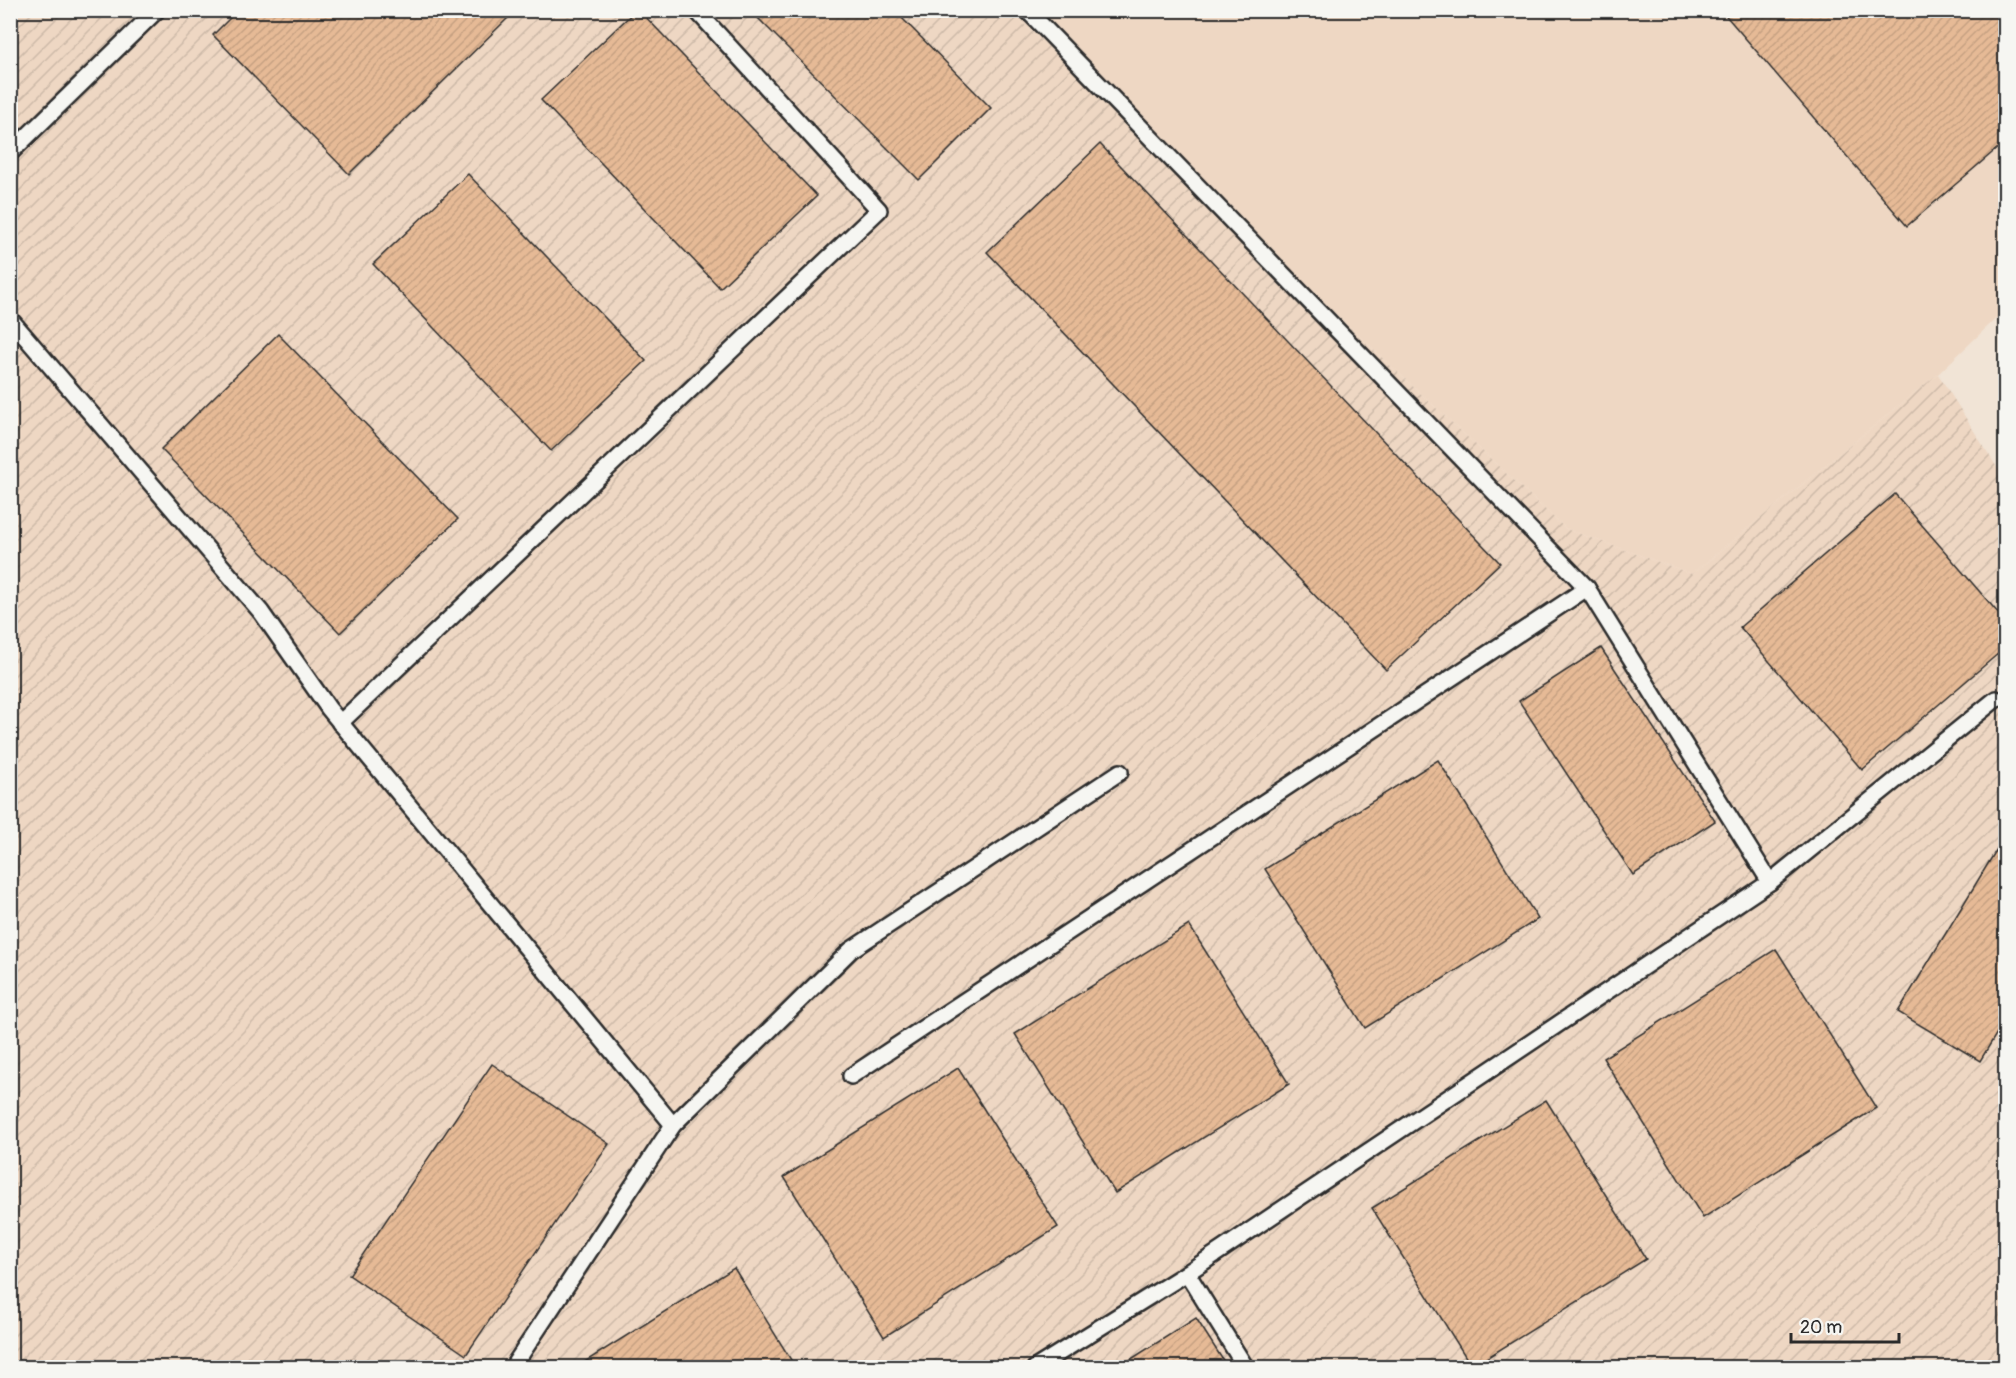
<svg xmlns="http://www.w3.org/2000/svg" width="2016" height="1378" font-family="Pangolin,sans-serif">
<style>
.built{fill:#eed7c3}
.industrial{fill:url(#industrial-furrows)}
.building{fill:url(#building-hatch);stroke:#2b2b2b;stroke-width:1.5}
.lines{fill:none;stroke-linecap:round;stroke-linejoin:round}
.lane-casing{stroke:#2b2b2b;stroke-width:20}
.lane{stroke:#f6f6f2;stroke-width:15}
</style>
<defs>
<pattern id="industrial-furrows" width="10" height="10" patternUnits="userSpaceOnUse" patternTransform="scale(1.5)"><rect width="10" height="10" fill="#eed7c3"/><path d="M-1 1l2-2M0 10L10 0M9 11l2-2" fill="none" stroke="#ccb9a8"/></pattern>
<pattern id="building-hatch" width="6" height="6" patternUnits="userSpaceOnUse" patternTransform="scale(1.5)"><rect width="6" height="6" fill="#e6ba96"/><path d="M-1 1l2-2M0 6l6-6M5 7l2-2" fill="none" stroke="#c5a081"/></pattern>
</defs>
<rect width="100%" height="100%" fill="#f1e4d6"/>
<filter id="ink" filterUnits="userSpaceOnUse"><feTurbulence type="fractalNoise" baseFrequency=".0167" numOctaves="2"/><feDisplacementMap in="SourceGraphic" scale="12" xChannelSelector="R" yChannelSelector="G"/><feConvolveMatrix kernelMatrix="1 2 1 2 8 2 1 2 1" color-interpolation-filters="sRGB"/></filter>
<g filter="url(#ink)">
<!-- built -->
<path class="built" d="M1010,11H2005V310L1938,374L1692,574L1566,529Z"/>
<!-- industrial -->
<path class="industrial" d="M10,11H1010L1566,529L1692,574L1938,374L2005,480V1367H11Z"/>
<!-- building -->
<g class="building">
<path d="M238,10H504L510,16L349,174L213,35Z"/>
<path d="M636,10H639L817,196L720,288L541,100Z"/>
<path d="M750,10H894L991,108L919,180Z"/>
<path d="M1721,10H2006V141L1907,226Z"/>
<path d="M1100,144L1500,563L1386,670L987,252Z"/>
<path d="M468,174L646,361L551,451L373,264Z"/>
<path d="M278,334L458,519L340,633L161,449Z"/>
<path d="M1895,494L2006,622V647L1862,770L1740,627Z"/>
<path d="M1601,648L1715,821L1633,875L1519,701Z"/>
<path d="M1438,760L1538,919L1365,1028L1265,869Z"/>
<path d="M2006,834V1018L1980,1061L1898,1012Z"/>
<path d="M1189,925L1289,1084L1115,1193L1015,1034Z"/>
<path d="M1776,949L1876,1108L1703,1218L1603,1058Z"/>
<path d="M492,1064L609,1144L466,1355L349,1275Z"/>
<path d="M958,1068L1058,1227L884,1337L784,1177Z"/>
<path d="M1546,1100L1646,1259L1472,1367L1372,1208Z"/>
<path d="M734,1268L796,1368H575Z"/>
<path d="M1196,1318L1228,1368H1117Z"/>
</g>
<g class="lines">
<defs>
<g id="lane">
<path d="M1027,10L1587,588L1770,882"/>
<path d="M10,153L157,10"/>
<path d="M10,319L261,612L329,709L673,1125"/>
<path d="M340,723L879,210L696,10"/>
<path d="M851,1076L1587,588"/>
<path d="M1187,1273L1246,1368"/>
<path d="M512,1368L673,1125L851,950L1120,772"/>
<path d="M1035,1368L1187,1273L1770,882L1996,699"/>
</g>
</defs>
<!-- lane casing -->
<use href="#lane" class="lane-casing"/>
<!-- lane -->
<use href="#lane" class="lane"/>
</g>
</g>
<!-- margin -->
<rect width="2016" height="1378" fill="none" stroke="#f6f6f2" stroke-width="36"/>
<rect x="18" y="18" width="1980" height="1342" fill="none" stroke="#2b2b2b" stroke-width="2" filter="url(#ink)"/>
<!-- scale -->
<path d="M1791 1333v9h108v-9" fill="none" stroke="#2b2b2b" stroke-width="3"/>
<text x="1800" y="1333" font-size="18" fill="#2b2b2b" stroke="#f6f6f2" stroke-width="4.5" paint-order="stroke">20 m</text>
</svg>
